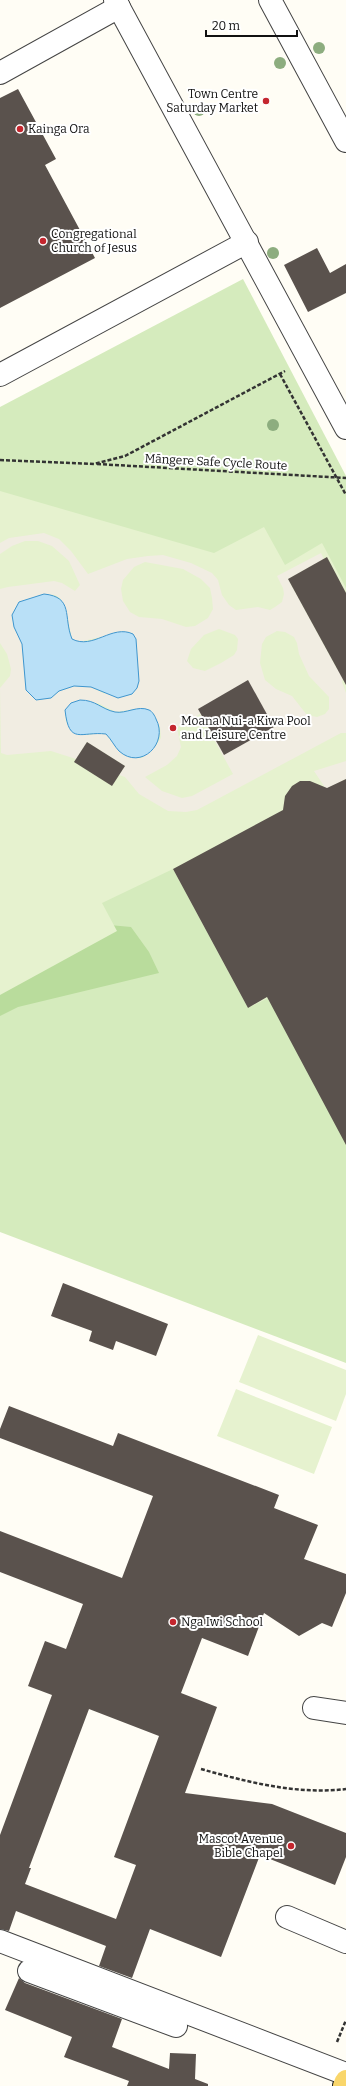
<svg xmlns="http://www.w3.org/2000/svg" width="346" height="2086" font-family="Bitter,serif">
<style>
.green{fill:#d5ebbd}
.forest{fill:#b9dc9c}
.pitch{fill:#e6f2cf}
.plaza{fill:#f1ede2;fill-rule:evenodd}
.water{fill:#b9e0f7;stroke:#3f96cf}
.building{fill:#5a524d;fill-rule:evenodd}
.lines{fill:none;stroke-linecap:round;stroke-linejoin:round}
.minor-casing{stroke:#444;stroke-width:24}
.major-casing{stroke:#222;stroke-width:24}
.path{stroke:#333;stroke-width:2.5;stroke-dasharray:4 2;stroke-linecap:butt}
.minor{stroke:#fff;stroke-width:22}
.major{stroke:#f9d66b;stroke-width:22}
.tree{fill:#8dad7f}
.poi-dot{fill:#c4262e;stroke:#fff;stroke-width:1.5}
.labels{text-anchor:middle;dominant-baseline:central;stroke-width:4;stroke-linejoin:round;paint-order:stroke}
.poi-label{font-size:12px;fill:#111;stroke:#fff;text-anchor:start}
.street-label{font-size:12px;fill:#111;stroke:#fff}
</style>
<rect width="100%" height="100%" fill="#fffdf5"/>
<!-- green -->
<path class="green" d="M243,279L346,476V1363L0,1232V407Z"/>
<!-- forest -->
<path class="forest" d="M0,903L77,922L131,927L149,952L159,973L18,1007L0,1016Z"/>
<!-- pitch -->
<g class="pitch">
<path d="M0,491L214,553L264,527L285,565L322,543L346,588V1144L268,998L248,1008L173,869L102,903L117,931L0,995Z"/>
<path d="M258,1335L346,1370V1394L336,1421L239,1382Z"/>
<path d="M236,1389L332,1427L314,1474L217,1436Z"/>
</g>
<!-- plaza -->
<g class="plaza">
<path d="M44,533L59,539L71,551L88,574L127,559L148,556L163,555L191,563L212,573L218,580L222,595L229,605L236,610L258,607L270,610L275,607L282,602L284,594L283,588L277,576L321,553L324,559L288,579L337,669L344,674L342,682L346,693V733H341L197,810L186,812L168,811L139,794L125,777L119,775L125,766L87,742L76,759L51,751L7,755L1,753L0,688L10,676L11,669L7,654L0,643V589L8,587L54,581L62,583L75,591L80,585L69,561L52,546L38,541H25L12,546L0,554V543L9,538ZM145,562L183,569L201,579L210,588L212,598L213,609L208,618L195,626L186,627L162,619L139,617L130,612L123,601L121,589L123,580L134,567ZM44,594L55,595L60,598L66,612L72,639L78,642L101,637L105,694L91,687L74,686L59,691L51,698L36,700L26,690L22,644L14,627L12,615L19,602ZM219,629L235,635L238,639L237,650L234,655L221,663L205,671L193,668L187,661L191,649L204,635ZM277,631L285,632L294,637L297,643L299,654L309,676L329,697V709L325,714L317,717L307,715L292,696L276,689L265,680L260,663L262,644L266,637ZM98,703L116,712L136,709L153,713L160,727L161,738L156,745L142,758H132L119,751L106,734L98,733L88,735L66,722L65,710ZM200,714L233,774L192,796L182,798L162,791L145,777L167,765L177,756L181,747L177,728Z"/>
<path d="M346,761V779L326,789L314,771Z"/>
</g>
<!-- water -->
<g class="water">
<path d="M44,594C74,597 63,617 72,639C93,650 112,624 133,634L136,639L139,681L137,688L132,694L118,698L91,687L74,686L59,691L51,698L36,700L26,690L22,644L14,627L12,615L19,602Z"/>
<path d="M80,700C96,700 101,709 115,712C126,714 138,705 149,710C152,711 155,716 156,719C169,743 141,771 119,751C115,747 111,739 106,734C81,731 69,746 65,710L71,703Z"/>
</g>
<!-- building -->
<g class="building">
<path d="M18,89L56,159L45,165L95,258L0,308V98Z"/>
<path d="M317,248L330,273L346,264V293L308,312L284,265Z"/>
<path d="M327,557L346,593V685L288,579Z"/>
<path d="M248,680L274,727L224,755L198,709Z"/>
<path d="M87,742L125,766L112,786L74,762Z"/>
<path d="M346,779V1145L267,997L248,1008L173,869L283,810L285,796L292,786L300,781H310L327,788Z"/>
<path d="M63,1283L168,1324L156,1356L116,1341L113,1350L89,1341L92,1331L51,1316Z"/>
<path d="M9,1406L113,1446L118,1433L279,1495L274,1508L318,1525L304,1559L346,1574V1593L332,1627L322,1623L299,1636L264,1613L248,1656L202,1638L181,1693L217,1707L185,1793L272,1804L346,1833V1857L335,1885L260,1855L221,1957L150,1929L132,1978L99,1966L106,1946L16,1911L9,1931L0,1929V1835L52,1695L28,1686L45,1641L66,1649L83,1604L0,1572V1531L122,1578L153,1496L0,1438V1429ZM89,1709L159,1736L114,1857L136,1865L116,1919L25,1884L31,1868H29Z"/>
<path d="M19,1978L25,1983L122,2019L112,2047L169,2069L170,2053L196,2054L195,2079L208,2084V2086H127L129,2081L64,2057L72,2037L5,2010Z"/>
</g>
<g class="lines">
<defs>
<g id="minor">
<path d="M115,0L346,428"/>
<path d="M270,0L346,141"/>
<path d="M0,73L119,7"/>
<path d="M0,375L247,242"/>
<path d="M314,1708L346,1713"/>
<path d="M287,1917L346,1942"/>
<path d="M0,1941L346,2074"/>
<path d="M29,1971L176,2026"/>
</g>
<path id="major" d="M344,2086L346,2081"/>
</defs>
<!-- minor casing -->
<use href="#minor" class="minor-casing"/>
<!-- major casing -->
<use href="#major" class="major-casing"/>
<!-- path -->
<g class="path">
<path d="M280,374L346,495"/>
<path d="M0,460L94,464L125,456L285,371"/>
<path d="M97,464L346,478"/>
<path d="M201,1769C247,1782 298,1795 346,1789"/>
<path d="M337,2042L346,2020"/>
</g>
<!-- minor -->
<use href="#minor" class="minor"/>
<!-- major -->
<use href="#major" class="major"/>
</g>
<!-- trees -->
<g class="tree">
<circle cx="319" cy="48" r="6"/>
<circle cx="280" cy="63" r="6"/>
<circle cx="199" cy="110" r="6"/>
<circle cx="273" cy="253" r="6"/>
<circle cx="273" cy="425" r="6"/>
</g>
<!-- markers -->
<g class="poi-dot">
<circle cx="266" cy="101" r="4"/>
<circle cx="20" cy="129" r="4"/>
<circle cx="43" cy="241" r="4"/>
<circle cx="173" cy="728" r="4"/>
<circle cx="173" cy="1622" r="4"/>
<circle cx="291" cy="1846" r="4"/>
</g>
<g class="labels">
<!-- poi labels -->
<g class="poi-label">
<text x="258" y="94" text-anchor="end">Town Centre<tspan x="258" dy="14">Saturday Market</tspan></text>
<text x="28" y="129">Kainga Ora</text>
<text x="51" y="234">Congregational<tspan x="51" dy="14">Church of Jesus</tspan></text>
<text x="181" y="721">Moana Nui-a Kiwa Pool<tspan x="181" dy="14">and Leisure Centre</tspan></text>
<text x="181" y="1622">Nga Iwi School</text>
<text x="283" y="1839" text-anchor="end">Mascot Avenue<tspan x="283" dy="14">Bible Chapel</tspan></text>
</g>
<!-- street labels -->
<g class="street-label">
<text transform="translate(216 462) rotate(3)">Māngere Safe Cycle Route</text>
</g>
</g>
<!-- scale -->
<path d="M206 30v6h91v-6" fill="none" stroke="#111111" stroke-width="2"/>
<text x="212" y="30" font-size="12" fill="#111111" stroke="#ffffff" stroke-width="3" paint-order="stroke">20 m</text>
</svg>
